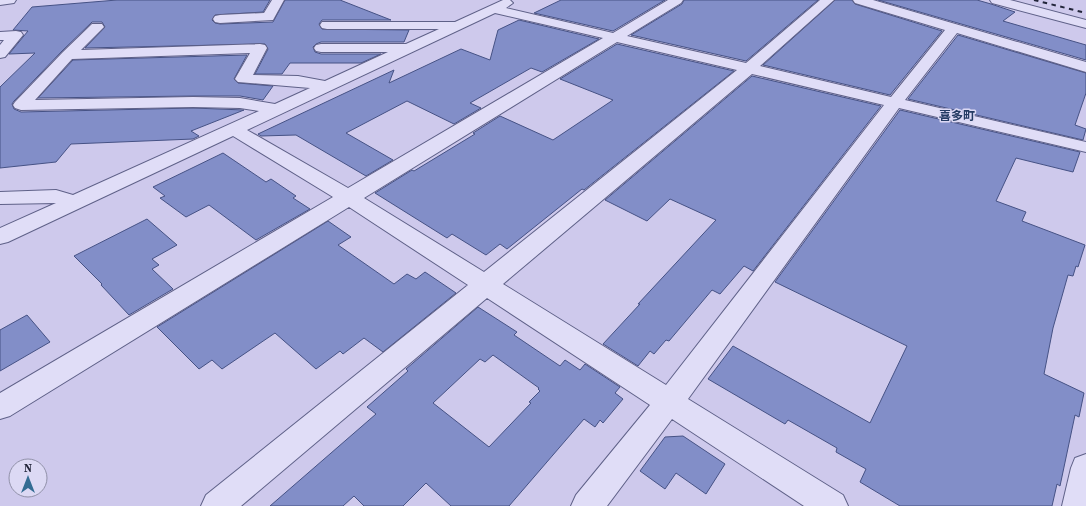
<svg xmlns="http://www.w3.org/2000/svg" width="1086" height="506" font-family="'Source Serif 4','Noto Sans JP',serif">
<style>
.building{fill:#828ec8;stroke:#465285;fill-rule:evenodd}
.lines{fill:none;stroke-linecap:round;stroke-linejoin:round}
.minor-casing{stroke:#5f6188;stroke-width:2}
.minor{fill:#e0ddf7;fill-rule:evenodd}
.rail{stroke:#212439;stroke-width:2;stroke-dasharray:4.5 4.5;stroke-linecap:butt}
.labels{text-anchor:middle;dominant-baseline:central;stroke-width:3;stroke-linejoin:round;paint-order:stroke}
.far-quarter-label{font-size:12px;font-weight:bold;fill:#243b63;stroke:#dcd9f4}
</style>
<rect width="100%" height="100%" fill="#cec9ec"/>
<!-- building -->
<g class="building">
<path d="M117,0H270L263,12L215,15L212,20L215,23L220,24L273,22L285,0H340L391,20H322L319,24L322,29L409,30L404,42H321L316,44L313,47L315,52L321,54H381L361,63H290L282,74H255L268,49L265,44L85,48L105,27L102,22H92L62,51L14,101L12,104L14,109L21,112L193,108L244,110L191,131L199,136L193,139L71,144L56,162L0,168V87L35,53L9,54L28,31L13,30L32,7Z"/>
<path d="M561,0H665L613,31L534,13Z"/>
<path d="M684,0H818L746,61L631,35L682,4Z"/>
<path d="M835,0H852L855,4L942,31L890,95L763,65Z"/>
<path d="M878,0H977L991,4L1015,12L1003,21L1086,45V60Z"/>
<path d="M519,20L599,39L542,72L531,68L470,103L481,108L454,124L407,101L346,133L393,160L366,176L296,135L261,136L258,134L394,70L389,83L461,49L490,60L498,30Z"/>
<path d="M958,35L1086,73V93L1075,125L1086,129L1083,140L908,99Z"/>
<path d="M617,44L734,71L584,190L582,189L507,249L500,244L486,255L452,234L447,238L375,193L412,170L414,171L475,134L473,133L500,116L553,140L613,100L560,79Z"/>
<path d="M247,55L234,79L238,83L273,86L263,100L240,96H193L38,98L73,60Z"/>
<path d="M752,76L881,106L753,271L744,266L720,294L712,290L669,341L666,340L654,354L650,351L638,366L603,344L640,304H638L716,220L670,199L647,221L605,200Z"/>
<path d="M900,110L1080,152L1073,172L1016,158L996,201L1026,212L1022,221L1085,245L1078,267L1076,266L1073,276L1068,275L1053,328L1044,374L1084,393L1079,417L1075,415L1060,486L1057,484L1052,506H900L860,482L866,469L836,452L837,448L788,420L785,424L708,379L733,346L870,423L907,346L775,282Z"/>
<path d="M223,153L266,182L271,179L296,196L293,198L310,209L256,240L209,205L186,217L160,198L165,196L153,187Z"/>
<path d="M147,219L177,245L152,259L159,265L152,269L173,289L129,315L101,285L102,284L74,256Z"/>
<path d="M328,221L351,237L338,245L394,284L407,274L416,279L425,272L456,293L383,352L364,338L343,354L340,351L316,369L275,333L222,369L212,360L199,369L157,327Z"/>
<path d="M478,307L517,332L514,335L560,366L565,360L580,370L585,364L620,387L615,393L623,399L603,423L600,420L595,427L584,419L509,506H451L426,483L403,506H364L354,496L343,506H270L376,414L367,407L408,371L406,369ZM493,355L539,388L538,389L540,391L529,402L531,403L489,447L433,403L480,359L485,362Z"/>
<path d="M27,315L50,342L0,371V330Z"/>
<path d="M683,436L725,464L706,494L676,473L665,489L640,471L665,437Z"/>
</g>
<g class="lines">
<defs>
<g id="minor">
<path d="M0,0H16L14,3L0,5Z"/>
<path d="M272,0H284L273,20L220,23L215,22L213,19L215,16L220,15L264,13Z"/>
<path d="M503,0H510L513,3L506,8L613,33L668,0H683L681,3L627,36L746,63L820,0H834L760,66L891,97L945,30L855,3L853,0H873L1086,62V72L957,33L905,100L1086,142V152L899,108L688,399L843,495L848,506H804L672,419L607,506H571L576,495L650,405L487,298L241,506H201L206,495L468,285L349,207L10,416L0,419V393L333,197L233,136L8,242L0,244V228L56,203L0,204V192L56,190L73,195L259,111L240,108L193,107L21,110L15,108L13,105L15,102L63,52L92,24H102L104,27L81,50L260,44L265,45L267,48L253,75L298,76L325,81L388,52H321L316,51L314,48L316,45L321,44H406L439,29H327L322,28L320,25L322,22H455ZM495,13L603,38L348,188L247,130ZM617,42L737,70L484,272L364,198ZM250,53L235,79L238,82L310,88L275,104L240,98L193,97L35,100L72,59ZM752,74L884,105L666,385L503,284Z"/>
<path d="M990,0H1010L1086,20V28L992,3Z"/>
<path d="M16,31L21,32L23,35L5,57L0,58V45L4,40H0V32Z"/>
<path d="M1086,454V506H1062L1071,468L1075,458Z"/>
</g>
</defs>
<!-- minor casing -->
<use href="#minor" class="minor-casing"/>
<!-- minor -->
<use href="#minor" class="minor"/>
<!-- rail -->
<path class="rail" d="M1034,0L1086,13"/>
</g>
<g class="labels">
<!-- far-quarter labels -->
<g class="far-quarter-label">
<text x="957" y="116">喜多町</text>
</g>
</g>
<!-- north arrow -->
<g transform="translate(28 478)"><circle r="19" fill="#dcd9f4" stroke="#9191a9"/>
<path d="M0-3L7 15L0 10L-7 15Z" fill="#336c93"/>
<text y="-6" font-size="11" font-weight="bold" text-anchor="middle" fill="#212439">N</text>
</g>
</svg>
